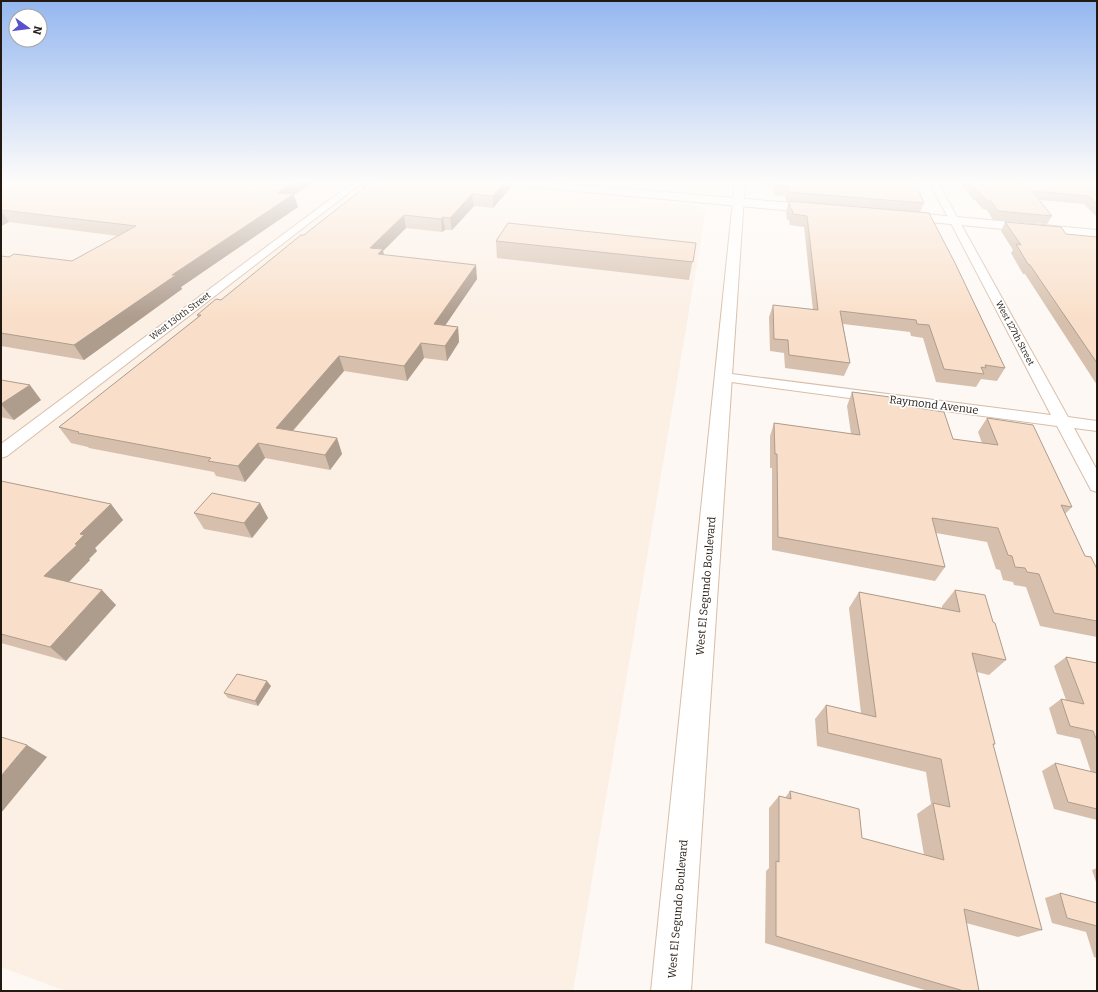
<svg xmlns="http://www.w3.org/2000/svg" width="1098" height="992" font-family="Bitter,serif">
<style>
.built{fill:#fcefe4}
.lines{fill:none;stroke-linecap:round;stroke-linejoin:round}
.minor-casing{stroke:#d7bea9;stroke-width:2}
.secondary-casing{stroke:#d7bea9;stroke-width:2}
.primary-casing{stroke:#d7bea9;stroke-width:2}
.minor{fill:#fff;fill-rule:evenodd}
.secondary{fill:#fff;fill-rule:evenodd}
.primary{fill:#fff;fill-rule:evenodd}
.wall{fill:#d6c0ad}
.shaded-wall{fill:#ae9c8d}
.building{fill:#f9dfc9;stroke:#ae9c8d}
.labels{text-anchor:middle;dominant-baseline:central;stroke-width:3.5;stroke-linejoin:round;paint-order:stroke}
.far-street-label{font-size:9px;fill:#221911;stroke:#fff}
.street-label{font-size:11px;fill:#221911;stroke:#fff}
</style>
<rect width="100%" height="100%" fill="#fdf8f4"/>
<!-- built -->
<g class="built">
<path d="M1,181H423L699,206L706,211L573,991H66L1,967Z"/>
<path d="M597,181H713L712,189L709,190Z"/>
</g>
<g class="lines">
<defs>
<g id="minor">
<path d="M355,181H364L7,456L1,458V444Z"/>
<path d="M929,181H937L1068,417L1097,421V431L1074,428L1097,470V492L1091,490L1057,426L724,381L719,380L717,377L719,374L724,373L1051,415Z"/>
</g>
<g id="secondary">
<path d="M494,181H531L817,205L821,206L823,209L821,212L817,213L499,184Z"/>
<path d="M903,212L1097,230V238L899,219L897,216L899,213Z"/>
</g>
<path id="primary" d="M735,181H745L691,991H651Z"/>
</defs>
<!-- minor casing -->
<use href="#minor" class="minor-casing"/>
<!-- secondary casing -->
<use href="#secondary" class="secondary-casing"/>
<!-- primary casing -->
<use href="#primary" class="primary-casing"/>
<!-- minor -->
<use href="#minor" class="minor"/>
<!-- secondary -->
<use href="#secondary" class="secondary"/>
<!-- primary -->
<use href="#primary" class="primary"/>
</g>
<!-- wall -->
<g class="wall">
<path d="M1,181L294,195L298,207L181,287L182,289L84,360L1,346V256L72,261L118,236L9,222L1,226Z"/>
<path d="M362,181H510L511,187L493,208L474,206L452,230H445L442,232L406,228L383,251L384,255L477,279L445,325L458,327L459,342L447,361L424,358L407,381L344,371L293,431L337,438L342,454L330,470L265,458L245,482L216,476L214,472L89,448L88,447L71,443L59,427L198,318L197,315L221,300L362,190L360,182Z"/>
<path d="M773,181H914L924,203L920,212L1005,368L997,381L981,379L976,387L936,382L923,338L911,336L910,332L843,324L850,363L844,376L785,368L784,353L770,351L769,317L773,305L813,310L804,227L790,225L789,220H787L786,211L789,202H786L785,196L774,195Z"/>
<path d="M960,181H1097V217L1084,204L1039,200L1052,216L1047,224L993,220L987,210L983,209L975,200H973Z"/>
<path d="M1005,222L1066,234L1097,237V385L1025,274H1023L1011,253L1013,250L1001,231Z"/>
<path d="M496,241L696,243L689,280L497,258Z"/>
<path d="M1,380L41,400L14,420L1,417Z"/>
<path d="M852,392L900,405L953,439L982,443L978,432L987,418L1072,507L1065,514L1085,556L1097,569V637L1040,626L1026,587L1014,585L1013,582L1003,580L1000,570L996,569L987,542L936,533L945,567L935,581L772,550V468H770V436L774,423L851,434L847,406Z"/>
<path d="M1,481L111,504L123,520L95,548L97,551L89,559L90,560L69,582L116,605L66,661L1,643Z"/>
<path d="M260,503L268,518L252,538L204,529L194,513Z"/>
<path d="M955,590L993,622L1006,660L989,675L977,672L995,744L993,746L1042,930L1018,937L966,923L979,991H928L765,943L766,871L769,868V808L779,796L785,798L790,791L862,838L924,855L917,814L931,804L926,772L817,746L815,719L826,705L861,713L849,608L859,592L942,608V606Z"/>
<path d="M1066,657L1097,663V820L1054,809L1042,771L1055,763L1091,772L1080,739L1057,734L1049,708L1061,699L1066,700L1054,666Z"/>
<path d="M271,686L258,706L228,698L224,693Z"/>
<path d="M1097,868V885L1092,870Z"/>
<path d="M1060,893L1097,903V958L1094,957L1086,932L1052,923L1045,898Z"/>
</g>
<!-- shaded-wall -->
<g class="shaded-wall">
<path d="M295,181H316L294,195L298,207L181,287L182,289L84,360L74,345L277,193Z"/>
<path d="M505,181H510L511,187L493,208V196Z"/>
<path d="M472,194L474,206L452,230L450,218Z"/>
<path d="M1,210L9,222L1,226Z"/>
<path d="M404,215L406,228L383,251L386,263L370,248Z"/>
<path d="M443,217L445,230L442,232L441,219Z"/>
<path d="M476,265L477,279L436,339L434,324Z"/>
<path d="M458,327L459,342L447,361L445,346Z"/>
<path d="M421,343L424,358L407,381L404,366Z"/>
<path d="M339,356L344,371L282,443L276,428Z"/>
<path d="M30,385L41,400L14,420L1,404Z"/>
<path d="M337,438L342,454L330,470L325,455Z"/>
<path d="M258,443L265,458L245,482L238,466Z"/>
<path d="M260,503L268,518L252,538L244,523Z"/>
<path d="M111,504L123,520L95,548L97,551L89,559L90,560L60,591L44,576L75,544L80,534Z"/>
<path d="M102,590L116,605L66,661L50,647Z"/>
<path d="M267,681L271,686L258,706L255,701Z"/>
<path d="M27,745L47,757L1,813V776Z"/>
</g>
<!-- building -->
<g class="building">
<path d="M1,181H295L277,193L294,194L172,275H176L74,345L1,333V256L9,257L14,254L72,261L136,226L1,210Z"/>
<path d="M362,181H505L493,196L472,194L450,218L443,217L441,219L404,215L370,248L383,249L378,254L476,265L434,324L458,327L445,346L421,343L404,366L339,356L276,428L337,438L325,455L258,443L238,466L208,461L211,458L78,433L79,432L59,427L201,315H197L216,299L221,300L301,235H304L370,183L360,182Z"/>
<path d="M776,181H914L924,203L788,192V186L776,185Z"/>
<path d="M969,181H1097V204L1089,196L1032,191L1052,216L998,211L991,201H987L979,192H977Z"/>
<path d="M789,201L929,213L955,263L1005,368L985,365L986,368L981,367L984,374L944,369L929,325L917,324L916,320L840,311L850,363L789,355L788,340L774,339L773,305L818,310L807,216L793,214L792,209H790Z"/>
<path d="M1005,222L1061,227L1066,234L1097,237V363L1030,265L1028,264L1016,244L1021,245Z"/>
<path d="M508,223L696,243L693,262L496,241Z"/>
<path d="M1,380L30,385L1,404Z"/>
<path d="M852,392L898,398L900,405L944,412L953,439L998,445L987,418L1033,425L1072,507L1061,505L1085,556L1091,557L1097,569V621L1054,613L1039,574L1027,572L1025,568L1015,567L1012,556L1008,555L998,528L932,518L945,567L778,537L777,454H775L774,423L860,435Z"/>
<path d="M1,481L111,504L80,534L84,535L75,544L77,545L44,576L102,590L50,647L1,634Z"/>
<path d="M212,493L260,503L244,523L194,513Z"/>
<path d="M955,590L985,595L993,622L995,623L1006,660L972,653L995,744H993L1042,930L964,909L979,991H964L776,936V861L779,862V796L791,799L790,791L859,809L862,838L944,860L933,803L950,807L941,759L828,733L826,705L876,717L859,592L960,612Z"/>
<path d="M1066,657L1097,663V741L1093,731L1070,726L1061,699L1084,704Z"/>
<path d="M237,674L267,681L255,701L224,693Z"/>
<path d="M1,737L27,745L1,776Z"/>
<path d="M1055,763L1097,773V809L1068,802Z"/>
<path d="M1060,893L1097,903V926L1067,918Z"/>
</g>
<!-- sky -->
<linearGradient id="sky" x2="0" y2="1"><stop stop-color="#94b7f0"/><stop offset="0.57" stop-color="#fefcfa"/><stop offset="1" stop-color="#fefcfa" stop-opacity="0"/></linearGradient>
<rect width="1098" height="319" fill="url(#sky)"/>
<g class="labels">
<!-- far-street labels -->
<g class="far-street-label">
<text transform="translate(180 316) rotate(-37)">West 130th Street</text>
<text transform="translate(1015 333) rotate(62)">West 127th Street</text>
</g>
<!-- street labels -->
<g class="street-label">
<text transform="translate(934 405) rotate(7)">Raymond Avenue</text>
<text transform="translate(706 586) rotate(-85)">West El Segundo Boulevard</text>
<text transform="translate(678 909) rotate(-85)">West El Segundo Boulevard</text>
</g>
</g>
<!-- border -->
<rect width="1098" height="992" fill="none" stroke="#221911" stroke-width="4"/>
<!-- north arrow -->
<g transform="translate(28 28) rotate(104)"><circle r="19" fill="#ffffff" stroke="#a7a3a0"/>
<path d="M0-3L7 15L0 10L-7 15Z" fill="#5952ca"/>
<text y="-6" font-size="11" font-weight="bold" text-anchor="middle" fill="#221911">N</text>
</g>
</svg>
